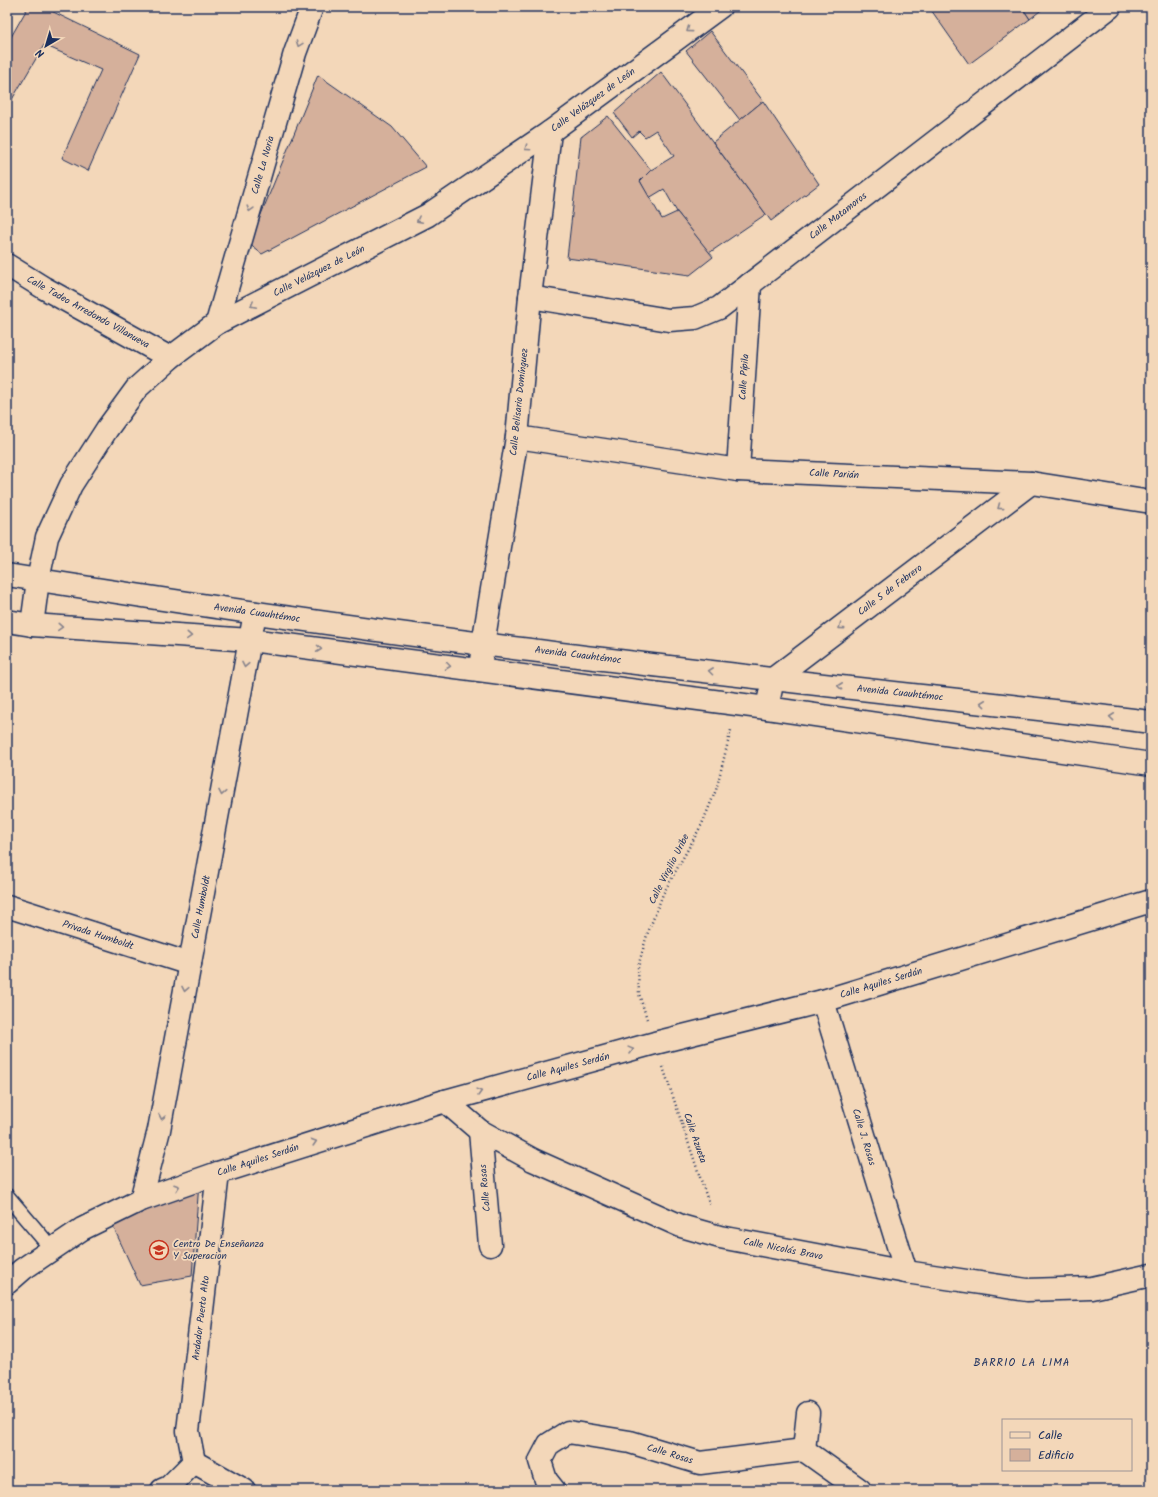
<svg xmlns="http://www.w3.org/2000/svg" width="1158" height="1497" font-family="Kalam,sans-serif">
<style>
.building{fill:#d5b09b;stroke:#1b2f5e}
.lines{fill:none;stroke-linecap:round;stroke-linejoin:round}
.lane-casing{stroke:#1b2f5e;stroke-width:17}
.street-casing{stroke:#1b2f5e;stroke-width:25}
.primary-casing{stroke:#1b2f5e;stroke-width:25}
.path{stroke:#1b2f5e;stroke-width:2.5;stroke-dasharray:1 3;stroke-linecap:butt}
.lane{stroke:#f3d7b9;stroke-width:14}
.street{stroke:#f3d7b9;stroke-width:22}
.primary{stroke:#f3d7b9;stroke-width:22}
.oneway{stroke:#87838c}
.labels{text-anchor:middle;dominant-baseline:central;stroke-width:3.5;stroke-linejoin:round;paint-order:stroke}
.street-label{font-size:10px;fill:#1b2f5e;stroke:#f3d7b9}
.poi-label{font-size:10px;fill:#1b2f5e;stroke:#f3d7b9;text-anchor:start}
.neighbourhood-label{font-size:11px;letter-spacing:1px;fill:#1b2f5e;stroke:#f3d7b9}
</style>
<rect width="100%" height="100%" fill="#f3d7b9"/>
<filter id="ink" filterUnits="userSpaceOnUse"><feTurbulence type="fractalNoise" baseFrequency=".025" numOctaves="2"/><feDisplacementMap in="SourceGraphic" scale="8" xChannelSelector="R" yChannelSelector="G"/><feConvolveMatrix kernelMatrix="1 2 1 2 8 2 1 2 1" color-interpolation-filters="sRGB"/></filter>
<g filter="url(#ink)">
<!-- building -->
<g class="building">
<path d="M28,7H43L140,54L88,171L62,158L101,70L44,45L7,108V44Z"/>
<path d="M929,7H1022L1030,19L969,64Z"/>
<path d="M1022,7H1045L1030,19Z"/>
<path d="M710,31L763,101L740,120L686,51Z"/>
<path d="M661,72L766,214L709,253L677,212L664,189L649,198L640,181L651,170L674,156L656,130L645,137L639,131L632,137L614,113Z"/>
<path d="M318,75L392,127L426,167L262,254L249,244Z"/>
<path d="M763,101L819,184L771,221L713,142Z"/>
<path d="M608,116L651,170L640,181L662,219L677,212L713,257L690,275L567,258L581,137Z"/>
<path d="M199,1183L192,1276L140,1285L112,1224Z"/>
</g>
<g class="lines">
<defs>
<path id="lane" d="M7,1196L52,1249"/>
<g id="street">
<path d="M7,265L44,288L170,358"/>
<path d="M530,297L669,320L695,318L719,308L1110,7"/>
<path d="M217,323L295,53L312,7"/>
<path d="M517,437L738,470L1031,483L1151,502"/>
<path d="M738,470L750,284"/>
<path d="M32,625L38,580L47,537L71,485L107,429L137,388L170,358L217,323L428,215L550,132L720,7"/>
<path d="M480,670L483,644L517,437L530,297L550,132"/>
<path d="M767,708L773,679L1031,483"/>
<path d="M7,906L190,964"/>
<path d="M823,1001L906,1272"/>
<path d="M445,1101L480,1131L533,1160L681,1226L720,1237L906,1272L1027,1290L1092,1288L1151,1275"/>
<path d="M480,1131L490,1245"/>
<path d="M141,1200L159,1130L255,613"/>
<path d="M804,1450L860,1490"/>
<path d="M804,1450L808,1413"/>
<path d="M194,1462L188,1431L218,1173"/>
<path d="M194,1462L244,1490"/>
<path d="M162,1490L169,1487L194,1462"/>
<path d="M554,1490L546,1480L540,1461L549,1444L568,1432L630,1442L700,1463L804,1450"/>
</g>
<g id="primary">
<path d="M7,575C165,600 324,624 483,644C705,673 928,696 1151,722"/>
<path d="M7,621L32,625L250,640L767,708L1151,764"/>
<path d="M7,1283L23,1269L82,1229L141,1200L218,1173L445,1101L655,1043L823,1001L1151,901"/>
</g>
</defs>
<!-- lane casing -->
<use href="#lane" class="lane-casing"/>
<!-- street casing -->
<use href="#street" class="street-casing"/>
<!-- primary casing -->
<use href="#primary" class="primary-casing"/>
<!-- path -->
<g class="path">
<path d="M647,1019L639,994L638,967L647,935L663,894L702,824L716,790L731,730"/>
<path d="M663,1067L710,1207"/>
</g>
<!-- lane -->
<use href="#lane" class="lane"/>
<!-- street -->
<use href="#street" class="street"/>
<!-- primary -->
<use href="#primary" class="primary"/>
</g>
<!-- one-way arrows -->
<defs><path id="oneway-chevron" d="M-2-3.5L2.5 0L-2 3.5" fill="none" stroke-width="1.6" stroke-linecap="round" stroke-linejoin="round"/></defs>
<g class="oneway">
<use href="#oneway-chevron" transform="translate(689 30) rotate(144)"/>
<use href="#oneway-chevron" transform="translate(299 44) rotate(110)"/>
<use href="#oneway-chevron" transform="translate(527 148) rotate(146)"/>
<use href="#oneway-chevron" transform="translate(250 209) rotate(106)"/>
<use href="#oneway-chevron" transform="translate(419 220) rotate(153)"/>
<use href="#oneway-chevron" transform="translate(253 305) rotate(153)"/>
<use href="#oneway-chevron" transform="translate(1000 507) rotate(143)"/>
<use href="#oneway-chevron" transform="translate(60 627) rotate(4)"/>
<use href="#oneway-chevron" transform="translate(841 627) rotate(143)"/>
<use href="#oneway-chevron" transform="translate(189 636) rotate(4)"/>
<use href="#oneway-chevron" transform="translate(319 649) rotate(7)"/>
<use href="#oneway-chevron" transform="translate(245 665) rotate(101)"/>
<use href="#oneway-chevron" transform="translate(448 666) rotate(7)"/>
<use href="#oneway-chevron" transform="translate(711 671) rotate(-173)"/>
<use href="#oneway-chevron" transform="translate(840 686) rotate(-174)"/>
<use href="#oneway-chevron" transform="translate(983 703) rotate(-174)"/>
<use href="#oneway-chevron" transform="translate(1112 717) rotate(-174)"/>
<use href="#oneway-chevron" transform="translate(222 793) rotate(101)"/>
<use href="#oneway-chevron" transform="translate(185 989) rotate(101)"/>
<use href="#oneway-chevron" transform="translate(631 1050) rotate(-15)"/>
<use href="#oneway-chevron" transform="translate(479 1092) rotate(-15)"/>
<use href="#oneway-chevron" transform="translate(162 1117) rotate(101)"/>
<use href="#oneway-chevron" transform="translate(314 1142) rotate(-17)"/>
<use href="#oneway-chevron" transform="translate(177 1187) rotate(-19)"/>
</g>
</g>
<!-- icons -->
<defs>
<symbol id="school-ring" viewBox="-11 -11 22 22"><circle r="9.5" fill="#f3d7b9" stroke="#c8321e" stroke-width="1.5"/><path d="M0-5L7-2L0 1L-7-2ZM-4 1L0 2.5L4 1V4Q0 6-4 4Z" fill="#c8321e"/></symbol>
</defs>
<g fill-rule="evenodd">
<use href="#school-ring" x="148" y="1239" width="22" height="22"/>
</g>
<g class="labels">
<!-- street labels -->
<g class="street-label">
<text transform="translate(593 100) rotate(-36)">Calle Velázquez de León</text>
<text transform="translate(263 165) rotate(-74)">Calle La Noria</text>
<text transform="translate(838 216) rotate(-38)">Calle Matamoros</text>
<text transform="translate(319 271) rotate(-27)">Calle Velázquez de León</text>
<text transform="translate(88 312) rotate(29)">Calle Tadeo Arredondo Villanueva</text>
<text transform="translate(744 377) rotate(-86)">Calle Pípila</text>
<text transform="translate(519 402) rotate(-84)">Calle Belisario Domínguez</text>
<text transform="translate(834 474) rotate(3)">Calle Parián</text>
<text transform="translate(890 590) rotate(-37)">Calle 5 de Febrero</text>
<text transform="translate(257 613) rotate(8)">Avenida Cuauhtémoc</text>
<text transform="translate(578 655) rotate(7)">Avenida Cuauhtémoc</text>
<text transform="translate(900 693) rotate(6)">Avenida Cuauhtémoc</text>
<text transform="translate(669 869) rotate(-63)">Calle Virgilio Uribe</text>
<text transform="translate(201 907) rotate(-79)">Calle Humboldt</text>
<text transform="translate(98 935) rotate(18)">Privada Humboldt</text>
<text transform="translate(881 983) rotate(-17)">Calle Aquiles Serdán</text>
<text transform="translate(568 1067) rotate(-15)">Calle Aquiles Serdán</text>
<text transform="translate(864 1137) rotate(73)">Calle J. Rosas</text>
<text transform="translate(695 1138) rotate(71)">Calle Azueta</text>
<text transform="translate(258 1160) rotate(-18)">Calle Aquiles Serdán</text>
<text transform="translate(485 1188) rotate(-95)">Calle Rosas</text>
<text transform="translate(783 1249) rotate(11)">Calle Nicolás Bravo</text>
<text transform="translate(201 1318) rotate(-83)">Andador Puerto Alto</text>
<text transform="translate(670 1454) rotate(17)">Calle Rosas</text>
</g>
<!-- poi labels -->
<g class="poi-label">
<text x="173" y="1244">Centro De Enseñanza<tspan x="173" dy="12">Y Superacion</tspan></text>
</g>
<!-- neighbourhood labels -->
<g class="neighbourhood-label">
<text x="1022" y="1363">BARRIO LA LIMA</text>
</g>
</g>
<!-- margin -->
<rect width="1158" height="1497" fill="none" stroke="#f3d7b9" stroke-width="24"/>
<rect x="12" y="12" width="1134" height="1473" fill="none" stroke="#1b2f5e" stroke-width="1.5" filter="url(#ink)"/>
<!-- legend -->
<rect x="1002" y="1419" width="130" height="52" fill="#f3d7b9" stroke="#9d9495"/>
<rect x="1010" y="1432" width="20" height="6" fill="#f3d7b9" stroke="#9d9495"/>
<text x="1038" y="1439" font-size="12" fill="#1b2f5e">Calle</text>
<rect x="1010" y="1449" width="20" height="12" fill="#d5b09b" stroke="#9d9495"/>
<text x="1038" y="1459" font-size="12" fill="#1b2f5e">Edificio</text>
<!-- north arrow -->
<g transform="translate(46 46) rotate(218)" stroke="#f3d7b9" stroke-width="3" paint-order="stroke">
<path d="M0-3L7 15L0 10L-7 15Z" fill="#1b2f5e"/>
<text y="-6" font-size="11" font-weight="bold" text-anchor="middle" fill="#1b2f5e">N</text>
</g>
</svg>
